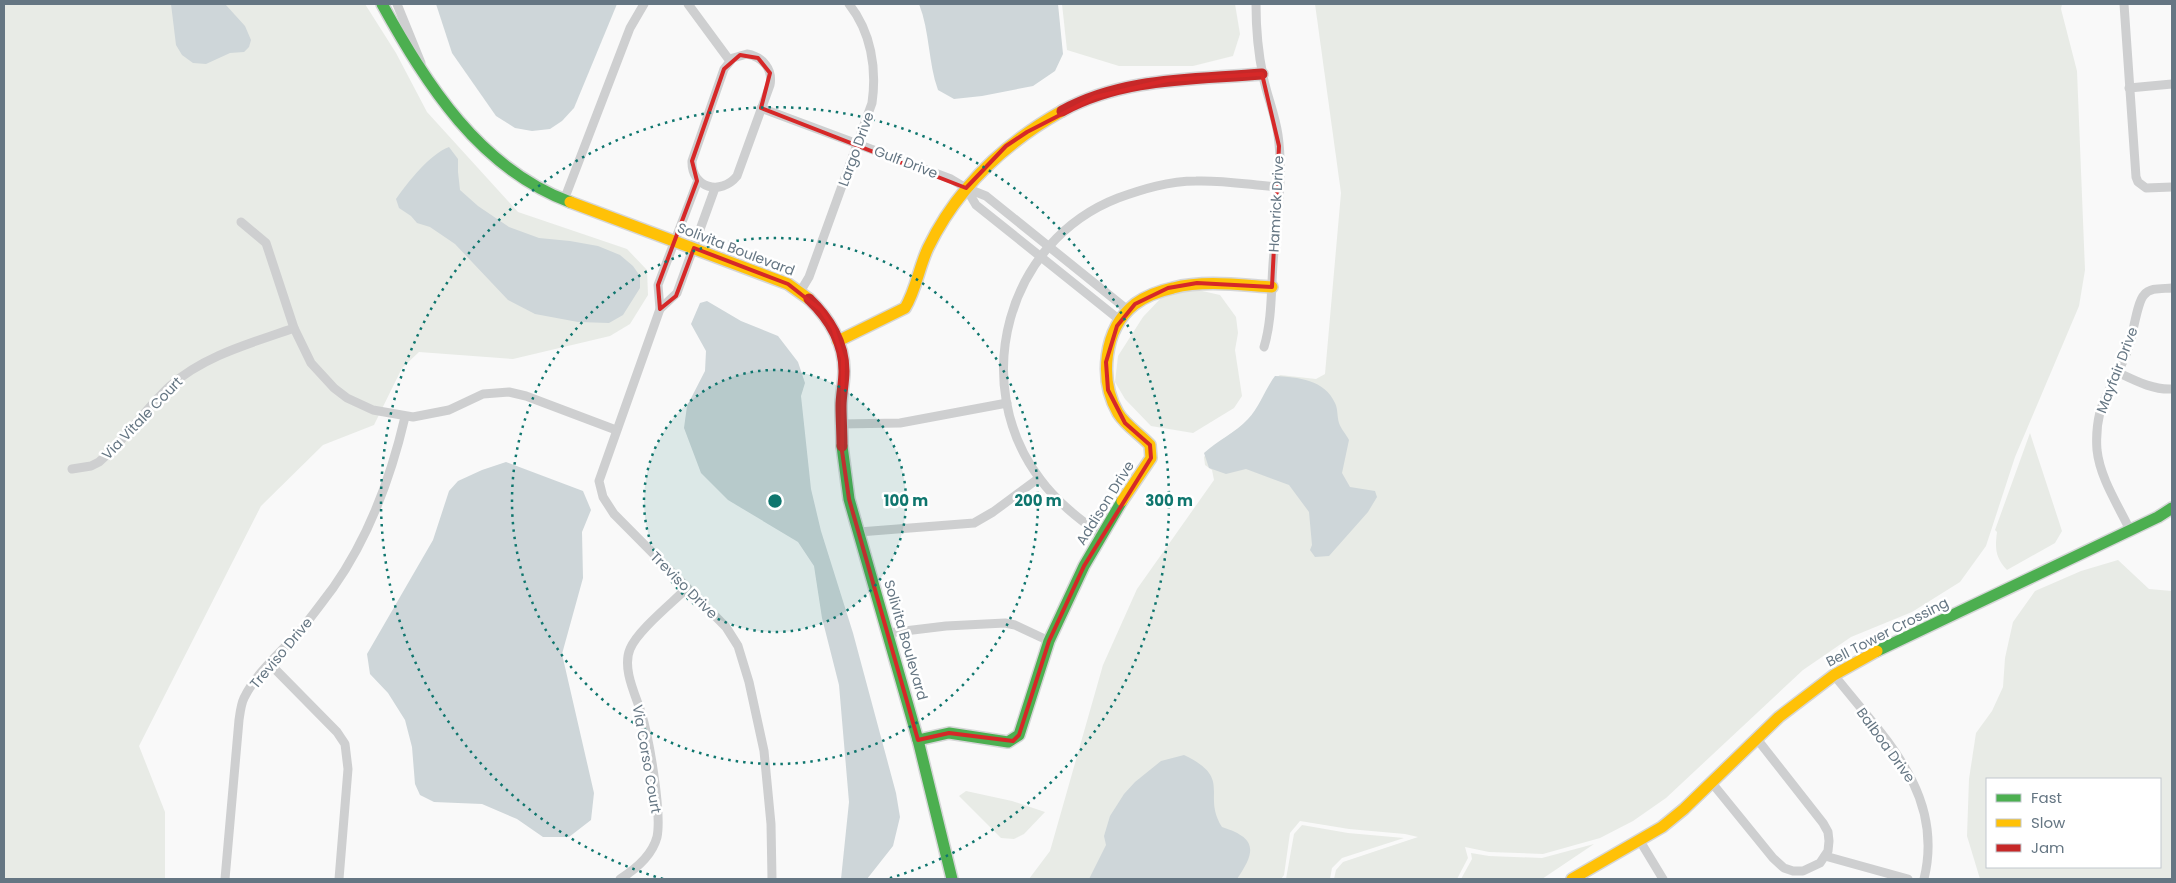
<svg xmlns="http://www.w3.org/2000/svg" width="2176" height="883" font-family="Poppins,sans-serif">
<style>
.green{fill:#e8ebe6;fill-rule:evenodd}
.water{fill:#ced6d9}
.lines{fill:none;stroke-linecap:round;stroke-linejoin:round}
.fast-casing{stroke:#d5d6d7;stroke-width:14}
.slow-casing{stroke:#d5d6d7;stroke-width:14}
.jam-casing{stroke:#d5d6d7;stroke-width:14}
.street{stroke:#cecfd0;stroke-width:9}
.fast{stroke:#4caf50;stroke-width:11}
.slow{stroke:#ffc107;stroke-width:11}
.jam{stroke:#c62828;stroke-width:11}
.marked{fill:none;stroke:#d62828;stroke-width:4;stroke-linejoin:round}
.ring{fill:none;stroke:#0f766e;stroke-width:2.5;stroke-dasharray:2.5 5}
.labels{text-anchor:middle;dominant-baseline:central;stroke-width:5;stroke-linejoin:round;paint-order:stroke}
.street-label{font-size:14px;fill:#657683;stroke:#fff}
.centre{fill:#0f766e;stroke:#fff;stroke-width:2.5}
.ring-label{font-size:15px;text-anchor:middle;font-weight:bold;fill:#0f766e;stroke:#fff;stroke-width:5;stroke-linejoin:round;paint-order:stroke}
</style>
<rect width="100%" height="100%" fill="#f9f9f9"/>
<!-- green -->
<g class="green">
<path d="M4,4H365L396,53L427,112L518,212L627,249L647,270L648,295L630,324L610,336L513,359L419,352L402,368L374,425L323,445L261,506L139,746L165,812V879H4Z"/>
<path d="M1062,4H1235L1240,34L1233,56L1193,66H1119L1067,50Z"/>
<path d="M1315,4H2062L2061,9L2077,71L2085,270L2079,306L2015,457L1986,546L1960,582L1912,612L1851,637L1803,670L1666,798L1633,821L1600,838L1543,854L1489,852L1465,847L1468,858L1457,879H1334L1336,870L1343,862L1418,837L1405,834L1349,829L1300,821L1290,833L1284,875L1281,879H1029L1050,851L1103,665L1137,589L1214,480L1212,470L1205,465L1204,457C1220,436 1243,431 1259,407C1266,395 1268,383 1280,375L1316,379L1325,374L1341,193Z"/>
<path d="M1189,288L1220,295L1236,317L1238,333L1235,350L1242,396L1234,408L1193,433L1151,426L1125,399L1115,382L1118,356L1143,317L1162,297Z"/>
<path d="M2030,433L2062,531L2055,543L2007,570C1995,557 1995,548 1997,532L1995,530Z"/>
<path d="M2118,560L2149,589L2172,591V879H1980L1967,836L1969,779L1976,733L1992,711L2003,687L2005,658L2013,622L2035,591L2081,571ZM1987,779H2160V867H1987Z"/>
<path d="M966,791L1012,801L1045,812L1024,834L1014,839L1001,838L959,796Z"/>
<path d="M1302,825L1348,833L1404,838L1342,858L1332,868L1330,879H1286L1294,834Z"/>
<path d="M1594,844L1542,879H1461L1472,859L1471,853L1489,856L1542,858Z"/>
</g>
<!-- water -->
<g class="water">
<path d="M171,4H225L245,26L251,40L249,47L244,52L230,53L206,64L193,63L182,55L176,45Z"/>
<path d="M436,4H617L574,108L562,121L550,129L532,131L515,128L496,116L452,53Z"/>
<path d="M919,4H1058L1063,54L1055,71L1033,86L982,96L954,99L938,90C928,62 930,32 919,4Z"/>
<path d="M449,147L458,159V172L460,190L478,206L509,227L539,238L570,241L598,246L620,255L633,266L640,276V288L623,315L609,323L578,322L535,314L508,300L455,244L430,227L417,223L411,216L399,208L396,199C408,182 430,154 449,147Z"/>
<path d="M707,301L741,321L778,336L798,362L805,383L801,396L811,489L821,531L853,633L896,793L900,817L893,846L867,879H841L849,802L839,685L822,618L814,566L798,542L728,500L701,473L684,428L687,406L705,371L706,351L691,324L700,303Z"/>
<path d="M1275,376C1298,377 1325,380 1335,403C1338,409 1337,416 1339,423C1341,429 1346,434 1349,440L1342,473L1350,487L1375,491L1377,497L1368,512L1329,556L1315,557L1310,550L1312,545L1309,512L1289,485L1246,469L1226,474L1209,468L1204,453C1218,440 1235,433 1248,419C1259,408 1265,389 1275,376Z"/>
<path d="M506,462L583,491L591,510L582,532L583,578L562,654L594,793L591,820L569,837H543L517,819L482,804L434,802L420,795L415,784L412,747L405,720L388,693L370,674L367,654L433,540L449,491L458,481L482,470Z"/>
<path d="M1184,755C1234,779 1201,794 1222,827C1256,838 1257,850 1237,879H1089L1106,845L1104,836L1110,816L1124,794L1135,782L1161,761Z"/>
</g>
<g class="lines">
<defs>
<g id="fast">
<path d="M382,4C427,85 479,168 570,202"/>
<path d="M842,446L849,499L918,740L952,879"/>
<path d="M1877,651L2158,517L2172,508"/>
<path d="M918,740L949,733L1008,742L1019,735L1049,641L1084,566L1122,501"/>
</g>
<g id="slow">
<path d="M570,202L788,284L809,299"/>
<path d="M838,341L905,308C916,290 919,267 928,248C957,188 1005,143 1062,111"/>
<path d="M1122,501L1151,458L1150,445C1140,434 1126,426 1118,413C1099,380 1103,329 1135,304C1146,296 1159,291 1173,288C1204,280 1240,285 1272,287"/>
<path d="M1572,879L1662,827L1684,809L1779,717L1834,675L1877,651"/>
</g>
<g id="jam">
<path d="M1062,111C1124,77 1194,80 1262,74"/>
<path d="M809,299C829,318 844,343 844,371C844,383 841,395 841,406C841,419 842,432 842,446"/>
</g>
</defs>
<!-- fast casing -->
<use href="#fast" class="fast-casing"/>
<!-- slow casing -->
<use href="#slow" class="slow-casing"/>
<!-- jam casing -->
<use href="#jam" class="jam-casing"/>
<!-- street -->
<g class="street">
<path d="M397,4L421,63"/>
<path d="M688,4L730,61"/>
<path d="M1256,4C1256,28 1258,52 1263,76C1267,96 1275,114 1278,135C1284,177 1276,222 1273,264C1271,291 1272,321 1264,347"/>
<path d="M2124,4L2136,177L2138,182L2146,188L2172,187"/>
<path d="M747,54C763,57 773,69 770,85L737,176C721,196 691,188 692,161L724,69L733,58Z"/>
<path d="M2129,88L2172,84"/>
<path d="M761,108L951,179L966,188L986,196L1129,311"/>
<path d="M698,180L658,285L660,309L599,481L603,497L614,514L726,627L738,646L749,682L764,751L771,824L772,879"/>
<path d="M966,188L976,205L1121,321"/>
<path d="M564,200L630,28L644,4"/>
<path d="M241,222L266,243L294,328L311,363L334,388L347,398L373,410L413,417L449,410L483,394L509,392L526,396L616,430"/>
<path d="M800,292L809,277L872,103C877,68 871,32 849,4"/>
<path d="M660,309L677,293L715,188"/>
<path d="M2119,373C2136,381 2153,390 2172,389"/>
<path d="M841,424L900,423L1007,403"/>
<path d="M72,469L91,466L99,462C126,439 145,409 170,386C205,355 252,343 294,328"/>
<path d="M2130,530C2118,505 2100,478 2097,450C2096,437 2097,424 2100,412C2107,389 2122,369 2129,346C2133,335 2137,302 2144,295C2150,287 2163,289 2172,288"/>
<path d="M859,532L974,523L993,512L1039,478"/>
<path d="M1101,535C1078,518 1057,502 1040,479C968,383 1007,241 1118,198C1143,189 1169,181 1196,181C1223,180 1251,185 1279,187"/>
<path d="M888,633L946,626L1005,623L1015,625L1049,641"/>
<path d="M270,664L337,732L345,744L348,769L339,879"/>
<path d="M1834,675C1883,737 1945,793 1924,879"/>
<path d="M1712,783L1773,858L1784,868L1793,871H1803L1820,863L1828,851L1829,841L1828,832L1823,823L1757,739"/>
<path d="M1640,841L1663,879"/>
<path d="M1825,856L1908,879"/>
<path d="M225,879L239,720C240,713 241,704 244,698C257,671 284,650 303,627C313,615 323,601 333,588C369,537 391,477 405,417"/>
<path d="M620,879C636,869 652,856 657,837C662,813 649,737 641,712C635,694 622,668 630,649C637,631 672,603 687,588"/>
</g>
<!-- fast -->
<use href="#fast" class="fast"/>
<!-- slow -->
<use href="#slow" class="slow"/>
<!-- jam -->
<use href="#jam" class="jam"/>
</g>
<!-- marked area -->
<path class="marked" d="M740,55L758,58L770,73L761,108L966,188L1006,146L1027,132L1095,97L1168,80L1262,74L1279,146L1272,287L1197,283L1168,288L1135,304L1117,326L1106,362L1108,390L1125,423L1150,445L1151,458L1084,566L1049,641L1019,735L1013,741L949,733L918,740L849,499L842,451L843,359L833,328L821,310L788,284L694,248L676,296L660,309L658,285L697,181L692,161L724,69Z"/>
<!-- distance rings -->
<circle cx="775" cy="501" r="131" fill="#0f766e" fill-opacity=".12"/>
<g class="ring">
<circle cx="775" cy="501" r="131"/>
<circle cx="775" cy="501" r="263"/>
<path d="M663 879A394 394 0 1 1 887 879"/>
</g>
<g class="labels">
<!-- street labels -->
<g class="street-label">
<text transform="translate(856 149) rotate(-70)">Largo Drive</text>
<text transform="translate(906 162) rotate(21)">Gulf Drive</text>
<text transform="translate(1276 204) rotate(-87)">Hamrick Drive</text>
<text transform="translate(736 249) rotate(21)">Solivita Boulevard</text>
<text transform="translate(2117 370) rotate(-69)">Mayfair Drive</text>
<text transform="translate(142 418) rotate(-46)">Via Vitale Court</text>
<text transform="translate(1105 503) rotate(-58)">Addison Drive</text>
<text transform="translate(684 585) rotate(45)">Treviso Drive</text>
<text transform="translate(1887 632) rotate(-27)">Bell Tower Crossing</text>
<text transform="translate(906 640) rotate(74)">Solivita Boulevard</text>
<text transform="translate(281 653) rotate(-50)">Treviso Drive</text>
<text transform="translate(1886 745) rotate(54)">Balboa Drive</text>
<text transform="translate(647 759) rotate(80)">Via Corso Court</text>
</g>
</g>
<circle cx="775" cy="501" r="8" class="centre"/>
<g class="ring-label">
<text x="906" y="506">100 m</text>
<text x="1038" y="506">200 m</text>
<text x="1169" y="506">300 m</text>
</g>
<!-- border -->
<rect width="2176" height="883" fill="none" stroke="#657683" stroke-width="10"/>
<!-- legend -->
<rect x="1986" y="778" width="175" height="90" fill="#ffffff" stroke="#c1c8cd"/>
<rect x="1996" y="794" width="25" height="8" fill="#4caf50" stroke="#c1c8cd"/>
<text x="2031" y="803" font-size="15" fill="#657683">Fast</text>
<rect x="1996" y="819" width="25" height="8" fill="#ffc107" stroke="#c1c8cd"/>
<text x="2031" y="828" font-size="15" fill="#657683">Slow</text>
<rect x="1996" y="844" width="25" height="8" fill="#c62828" stroke="#c1c8cd"/>
<text x="2031" y="853" font-size="15" fill="#657683">Jam</text>
</svg>
